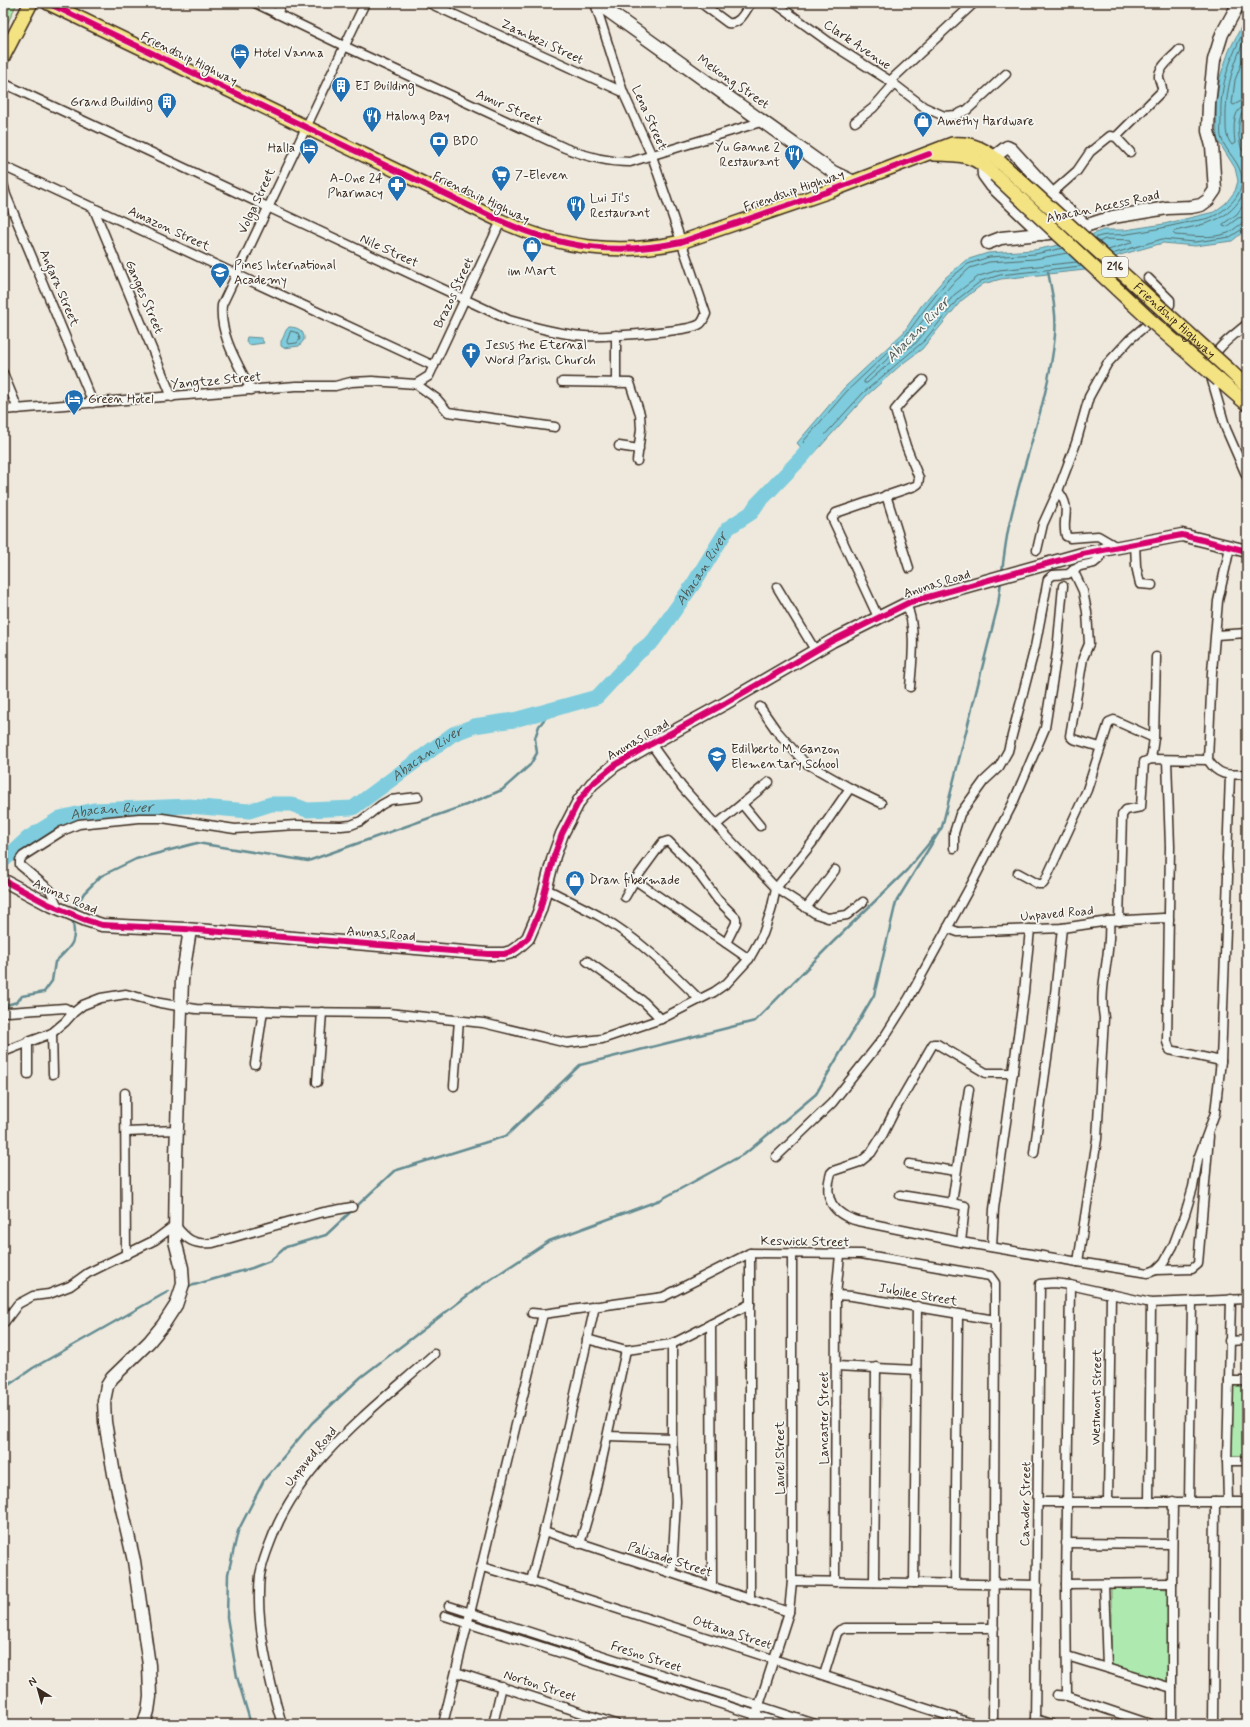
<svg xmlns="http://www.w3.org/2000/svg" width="1250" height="1727" font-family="Mynerve,sans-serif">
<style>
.green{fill:#aeeab0;stroke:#748a67}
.water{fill:#7eccdd;stroke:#638b91}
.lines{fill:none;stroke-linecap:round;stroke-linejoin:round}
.shore{stroke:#566b6a;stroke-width:1}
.stream{stroke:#638b91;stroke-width:2.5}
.river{stroke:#7eccdd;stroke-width:15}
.street-casing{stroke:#3b2a1e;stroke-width:11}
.secondary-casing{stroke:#3b2a1e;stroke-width:15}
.primary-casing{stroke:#3b2a1e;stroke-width:16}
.street{stroke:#f6f6f2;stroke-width:8}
.secondary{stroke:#f6f6f2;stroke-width:12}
.primary{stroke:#f4e382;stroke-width:13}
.primary-bridge-casing{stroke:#3b2a1e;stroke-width:16;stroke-linecap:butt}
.primary-bridge{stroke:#f4e382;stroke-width:13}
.cycleway-casing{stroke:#f6f6f2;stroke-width:8}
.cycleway{stroke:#d6006c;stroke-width:6}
.labels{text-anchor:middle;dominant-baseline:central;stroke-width:3.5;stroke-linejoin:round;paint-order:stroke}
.shield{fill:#f6f6f2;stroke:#73675e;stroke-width:1}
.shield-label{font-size:12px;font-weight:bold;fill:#3b2a1e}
.street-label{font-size:13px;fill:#3b2a1e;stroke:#f6f6f2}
.poi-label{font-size:13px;fill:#3b2a1e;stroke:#f6f6f2;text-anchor:start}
.water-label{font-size:14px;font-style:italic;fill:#4f5b57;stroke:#f6f6f2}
</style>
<rect width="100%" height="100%" fill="#efe9dd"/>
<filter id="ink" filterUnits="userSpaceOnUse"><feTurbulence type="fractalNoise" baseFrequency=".025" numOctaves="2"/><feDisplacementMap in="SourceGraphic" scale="8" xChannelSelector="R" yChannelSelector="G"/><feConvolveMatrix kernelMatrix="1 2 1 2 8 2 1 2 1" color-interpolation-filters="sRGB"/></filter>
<g filter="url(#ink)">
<!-- green -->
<g class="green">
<path d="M3,3H17L3,33Z"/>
<path d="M1233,1385H1247V1457H1230Z"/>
<path d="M1111,1586L1169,1589L1174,1685L1111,1665Z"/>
</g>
<!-- water -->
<g class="water">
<path d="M1247,15V110L1243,121V140L1247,157V229L1232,241L1195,246L1163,243L1120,255L1085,270L1001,279L983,284L961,301L922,349L902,364L866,396L810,458L797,443L844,388L904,332L921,306L945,278L966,260L988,253L1034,250L1059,245L1079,240L1103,230H1125L1164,224L1214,212L1226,203L1235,191L1238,181L1235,168L1217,139L1216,104L1220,77L1229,51Z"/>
<path d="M289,327C298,327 305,331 304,340L299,346L284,348L281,346V341C285,336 284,331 289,327Z"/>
<path d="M247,337L261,338L264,343L249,345L246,341Z"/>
</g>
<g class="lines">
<!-- shore -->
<g class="shore">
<path d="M1247,35C1233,63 1225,90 1226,122C1226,131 1226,138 1232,145L1235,143C1234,132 1231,107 1247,106"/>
<path d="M1247,49L1235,80L1232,104L1234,105L1241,101L1247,100"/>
<path d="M1247,111L1242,113C1237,123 1238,139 1242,150L1247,153"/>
<path d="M1247,184C1235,221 1208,223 1175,231L1173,233L1175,235C1192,236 1212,239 1228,233C1235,230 1239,223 1247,222"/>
<path d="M1247,200L1237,214L1223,224V226L1226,227L1238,218L1247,216"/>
<path d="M1095,238C1106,233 1116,236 1127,234C1150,231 1171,226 1193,221C1200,220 1209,219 1216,215C1227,209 1243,194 1242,180C1242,163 1225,152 1221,137C1220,132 1221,125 1221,119C1219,84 1232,55 1247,24"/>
<path d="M1099,242L1105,239L1132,240L1131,243L1108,250"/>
<path d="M1063,248L1035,254L989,257L968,264L947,281L925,309L906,335L847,391L803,442L809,450H811L863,393L925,340L958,299L981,281L1000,275L1081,266"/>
<path d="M1067,253L1035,259L989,262L970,268L951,285L929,312L910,338L869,376L864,381V383H867L896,357L916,343L954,295L979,276L999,270L1077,262"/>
<path d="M1112,254L1162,239L1195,242L1230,237L1244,228L1247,227"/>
<path d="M291,331L298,333L300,339L297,343L288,344L287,342Z"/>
</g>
<!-- stream -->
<g class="stream">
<path d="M1002,572C1004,555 1006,538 1010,521C1024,459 1049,399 1055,335C1057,314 1052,292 1048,272"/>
<path d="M74,910L84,893L101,876L136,859L197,843L308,861L466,805L502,790L530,765L537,753L535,738L539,726L552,710"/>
<path d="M3,1006L17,1002L22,996L44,992L52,981L55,962C71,947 78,942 72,919"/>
<path d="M187,1287L252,1268L270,1261L286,1247L326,1235L394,1171L506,1136L580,1065L755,1021L833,942L907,870L935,836"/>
<path d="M3,1389L33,1368L169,1291"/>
<path d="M251,1724L237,1677L227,1617L228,1574L238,1531L264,1480L312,1423L361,1377L476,1289L549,1241L660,1200L746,1153L816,1094L874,995L896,902L942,827L998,605L1001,581"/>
</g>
<!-- river -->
<path class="river" id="s1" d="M3,861L28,838L60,818L94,810L189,806L249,811L271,804H291L307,810L353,808L453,734L474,726L514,720L597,697L639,652L653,641L694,583L728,528L751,513L757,504L803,456L818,437"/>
<defs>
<g id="street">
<path d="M255,3L344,46L565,148C587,157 606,162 630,162L764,121"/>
<path d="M429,3L623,92"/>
<path d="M701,3L728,23C740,25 745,11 751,3"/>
<path d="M775,3L833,45L890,81L924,107L944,116L956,115L967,110L1006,74"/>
<path d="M277,14L282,3"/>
<path d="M890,81L974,3"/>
<path d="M3,83L509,320C534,327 559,334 584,336C601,337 689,332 700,324C703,322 704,318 706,314L652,156L623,92L595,3"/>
<path d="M855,122L873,108L894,84"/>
<path d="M1116,137L1162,91C1163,85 1158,81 1159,75C1160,66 1173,57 1179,50"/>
<path d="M3,166L434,366"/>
<path d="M3,183L6,195L93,403"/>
<path d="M1052,193L1077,171L1090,152L1110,136L1116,137L1130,152"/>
<path d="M93,207L172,397"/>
<path d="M1247,324C1232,337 1212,349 1209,370L1226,429L1247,477"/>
<path d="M3,373L18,409"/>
<path d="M562,382L630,383L640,414L641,429L637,461"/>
<path d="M616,383V335"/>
<path d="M416,384L437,399L448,412L555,427"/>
<path d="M251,390C238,364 219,335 222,305L365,3"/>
<path d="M3,410L296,386H335L351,382L372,381L416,384L429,376L501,221"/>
<path d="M619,446L639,449"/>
<path d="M1058,491C1073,509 1061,518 1066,536L1070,538L1098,536L1117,547"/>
<path d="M886,495L909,568"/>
<path d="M1135,544L1136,566L1140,584L1152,585"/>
<path d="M1230,547L1218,601L1212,672L1208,760C1219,777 1229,775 1247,774"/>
<path d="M1037,550L1043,524L1058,491L1076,443L1089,397L1107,364L1130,339L1170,305V300L1148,278"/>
<path d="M1073,570L1083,591L1087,612L1089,644L1083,658L1070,736L1073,739L1100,747"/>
<path d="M777,587L815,650"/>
<path d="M906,604C917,626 912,663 910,687"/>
<path d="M878,617L832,518L836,513L915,486L918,484L919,478L906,446L895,410L906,397L923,380"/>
<path d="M1216,635L1247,633"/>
<path d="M760,707L776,730L804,762L850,788"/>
<path d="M651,744L682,787L716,825L776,888L816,914L828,918L847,915L863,902"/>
<path d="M1151,759L1154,738L1156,657"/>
<path d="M1167,760L1170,847L1167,1042L1170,1050L1221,1061L1228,876L1227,859L1230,775"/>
<path d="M742,804L760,826"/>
<path d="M716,825L769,782"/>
<path d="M954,848V833L960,814L984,781L999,767L1008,751L1035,647L1048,579L1053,575L1068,574L1080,566L1094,563L1100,558V550"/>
<path d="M1018,873L1038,884H1043L1045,881L1087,790L1109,722L1114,720L1154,738"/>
<path d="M635,880L662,843L668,841L693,866L718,900L736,918V923L726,943"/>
<path d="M546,889C564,898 583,907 601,917C638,938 669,969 699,999"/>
<path d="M625,897L635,880L749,959"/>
<path d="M806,908L835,870"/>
<path d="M59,909L50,890L20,865V860L23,856L62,831L79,824L139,818H162L235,829L296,825L341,826L351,825L361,821L381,805L390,800L418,797"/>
<path d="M1119,921L1122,815L1126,810L1141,807L1144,762L1151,759L1208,760"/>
<path d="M947,928L958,932L1062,928L1109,921L1163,918L1169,919"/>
<path d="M587,961L644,1002L661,1019"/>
<path d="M8,1012L65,1008L73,1013"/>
<path d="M52,1033L53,1074"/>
<path d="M28,1041V1074"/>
<path d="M3,1052L52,1033L65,1022L73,1013L83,1005L101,998L126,994L160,1003L196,1009L288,1012L388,1013L483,1023L567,1043L602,1039L661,1019L714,992L727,983L749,959L763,934L771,911L776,888L812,843L850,788L881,803"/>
<path d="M255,1064L263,1011"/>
<path d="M317,1082L322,1012"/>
<path d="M454,1086L459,1020"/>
<path d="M969,1089L952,1203L965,1206L961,1242L1078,1262L1097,1139L1104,1018C1098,986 1112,954 1109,921"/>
<path d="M125,1093L126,1255"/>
<path d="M126,1132L177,1130"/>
<path d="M1034,1153L1052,1022L1062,928"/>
<path d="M776,1157L832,1103L885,1036L909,998L971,885L1013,803L1045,728L1057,652L1063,586"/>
<path d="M909,1164L956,1171"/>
<path d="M900,1195L952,1203"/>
<path d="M961,1242L858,1221C833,1214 823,1199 831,1173L833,1171L860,1162L871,1153L883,1134L896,1108L933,1044H937L986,1073H1013"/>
<path d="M992,1247L994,1209L1024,992L1030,929"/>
<path d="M1078,1262L1148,1273L1156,1270L1164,1262L1173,1246L1185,1214L1193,1187L1198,1159L1215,1113L1221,1061"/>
<path d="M1156,1270L1192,1269L1198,1264L1209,1136"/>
<path d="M836,1295L852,1296L995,1320"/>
<path d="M532,1313L543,1314L663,1297L750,1253L861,1254L990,1276L995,1283V1320L993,1724"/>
<path d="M3,1324L18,1304L33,1296L49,1294L70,1286L88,1273L155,1240L175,1225C187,1240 193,1245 213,1243L319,1213L352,1207"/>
<path d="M711,1324L712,1586"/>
<path d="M587,1339L626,1350L672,1344L750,1304"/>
<path d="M1229,1341L1247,1340"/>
<path d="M836,1366L916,1370"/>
<path d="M1229,1381H1247"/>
<path d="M608,1436L672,1438"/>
<path d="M1227,1461H1247"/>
<path d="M1108,1501L1111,1294"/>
<path d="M1189,1501L1192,1301"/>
<path d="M1038,1502H1247"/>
<path d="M1149,1502L1151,1303"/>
<path d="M1228,1502L1227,1461L1231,1299"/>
<path d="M544,1531L789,1612"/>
<path d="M1066,1543L1172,1544"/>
<path d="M580,1544L595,1492L626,1350"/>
<path d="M482,1567L531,1581L974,1724"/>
<path d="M672,1573L676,1501L672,1438V1344"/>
<path d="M531,1581L544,1531L595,1306"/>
<path d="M792,1581L1037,1585"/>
<path d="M835,1582L836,1295L840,1255"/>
<path d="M874,1582L876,1367"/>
<path d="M914,1583L917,1306"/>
<path d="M955,1584L958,1315"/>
<path d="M1066,1584L1172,1583"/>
<path d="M1104,1584L1107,1667"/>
<path d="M750,1599V1253"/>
<path d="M449,1606L815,1724"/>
<path d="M445,1616L784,1724"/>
<path d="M1067,1656L1172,1688"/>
<path d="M456,1672L616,1724"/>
<path d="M824,1675L837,1633L840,1630L845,1628H994"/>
<path d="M1057,1695L1067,1696L1150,1724"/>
<path d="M1067,1696L1066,1584L1070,1285"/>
<path d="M1035,1719L1051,1724"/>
<path d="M282,1724C269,1681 255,1620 260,1575C262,1565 266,1553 270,1543C299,1462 372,1410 434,1354"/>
<path d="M443,1724L543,1314"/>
<path d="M493,1724L502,1686"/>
<path d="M753,1724L789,1612L792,1581V1254"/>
<path d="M1035,1724L1040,1284L1054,1283L1070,1285L1151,1303L1247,1299"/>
<path d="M1172,1724V1583L1173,1501"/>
<path d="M1213,1724L1215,1502"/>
</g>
<g id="secondary">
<path d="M597,3L833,172L854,182"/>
<path d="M994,157L1007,147L1011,149L1063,206L1086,226"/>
<path d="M983,163L984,175L992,186L1042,234"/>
<path d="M988,243L1001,238L1069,231L1113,217L1167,208L1191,207L1201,205L1208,200L1215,190L1212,146L1208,131L1209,104L1214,60L1222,34L1239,3"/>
<path d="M3,880L48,904L86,920L102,925L185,929L488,954H504L511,952L517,948L528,938L540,910L554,856L562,834L579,801L592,784L615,765L651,744L724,704L832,641L910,602L1082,554L1182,535L1247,551"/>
<path d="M144,1724L148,1711L150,1697L149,1665L134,1561L114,1474L105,1422L104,1401L107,1386L112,1378L149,1342L163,1325L176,1305L183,1284L182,1268L175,1241L176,1156L182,980L190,930"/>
</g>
<g id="primary">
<path d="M48,3L501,221C561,248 616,256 681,242L830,191L952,144C973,142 987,151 1002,164"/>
<path d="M3,57L31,3"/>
<path d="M934,154C962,154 975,155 995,175"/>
<path d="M1228,369L1247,387"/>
<path d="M1219,380L1247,404"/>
</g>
</defs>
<!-- street casing -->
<use href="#street" class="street-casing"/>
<!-- secondary casing -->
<use href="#secondary" class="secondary-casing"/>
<!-- primary casing -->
<use href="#primary" class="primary-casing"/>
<!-- street -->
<use href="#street" class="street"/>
<!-- secondary -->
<use href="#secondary" class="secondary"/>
<!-- primary -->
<use href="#primary" class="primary"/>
<defs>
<g id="primary-bridge">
<path id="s2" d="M1002,164L1228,369"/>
<path d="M995,175L1151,321L1219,380"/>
</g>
</defs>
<!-- primary-bridge casing -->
<use href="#primary-bridge" class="primary-bridge-casing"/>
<!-- primary-bridge -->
<use href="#primary-bridge" class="primary-bridge"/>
<defs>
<g id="cycleway">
<path d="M48,3L501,221C561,248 616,256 681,242L830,191L929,154"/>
<path d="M3,880L48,904L86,920L102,925L185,929L488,954H504L511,952L517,948L528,938L540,910L554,856L562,834L579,801L592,784L615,765L651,744L724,704L832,641L910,602L1082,554L1182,535L1247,551"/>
</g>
</defs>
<!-- cycleway casing -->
<use href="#cycleway" class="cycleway-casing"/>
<!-- cycleway -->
<use href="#cycleway" class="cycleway"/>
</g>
</g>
<!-- icons -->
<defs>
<symbol id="hotel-pin" viewBox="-11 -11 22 30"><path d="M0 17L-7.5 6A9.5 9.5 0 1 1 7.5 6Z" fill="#1f6fb2" stroke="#f6f6f2"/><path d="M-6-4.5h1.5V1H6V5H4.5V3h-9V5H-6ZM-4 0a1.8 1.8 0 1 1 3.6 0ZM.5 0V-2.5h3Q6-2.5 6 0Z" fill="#fff"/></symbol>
<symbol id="building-pin" viewBox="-11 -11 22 30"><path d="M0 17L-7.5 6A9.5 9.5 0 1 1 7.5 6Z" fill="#1f6fb2" stroke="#f6f6f2"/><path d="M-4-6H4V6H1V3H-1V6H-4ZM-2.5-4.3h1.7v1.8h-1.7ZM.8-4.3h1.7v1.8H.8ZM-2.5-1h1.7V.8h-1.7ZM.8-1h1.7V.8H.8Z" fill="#fff"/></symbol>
<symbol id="restaurant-pin" viewBox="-11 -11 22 30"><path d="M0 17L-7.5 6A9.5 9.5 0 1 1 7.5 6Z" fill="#1f6fb2" stroke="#f6f6f2"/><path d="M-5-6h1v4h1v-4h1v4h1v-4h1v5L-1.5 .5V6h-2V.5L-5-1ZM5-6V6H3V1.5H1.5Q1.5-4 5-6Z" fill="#fff"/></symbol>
<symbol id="shop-pin" viewBox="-11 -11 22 30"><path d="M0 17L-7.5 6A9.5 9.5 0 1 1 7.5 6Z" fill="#1f6fb2" stroke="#f6f6f2"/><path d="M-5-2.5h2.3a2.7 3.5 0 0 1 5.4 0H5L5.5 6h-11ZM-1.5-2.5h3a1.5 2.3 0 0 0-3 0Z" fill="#fff"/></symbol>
<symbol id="bank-pin" viewBox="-11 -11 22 30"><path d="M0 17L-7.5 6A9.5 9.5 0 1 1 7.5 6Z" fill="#1f6fb2" stroke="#f6f6f2"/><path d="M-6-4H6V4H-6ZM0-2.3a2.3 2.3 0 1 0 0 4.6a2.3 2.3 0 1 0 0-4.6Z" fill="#fff"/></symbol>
<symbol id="supermarket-pin" viewBox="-11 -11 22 30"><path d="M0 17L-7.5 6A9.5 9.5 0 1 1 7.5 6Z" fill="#1f6fb2" stroke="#f6f6f2"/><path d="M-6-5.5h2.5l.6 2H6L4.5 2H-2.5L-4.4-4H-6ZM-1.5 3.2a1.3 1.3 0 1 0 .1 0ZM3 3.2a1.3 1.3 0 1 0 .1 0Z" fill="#fff"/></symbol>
<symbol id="pharmacy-pin" viewBox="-11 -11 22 30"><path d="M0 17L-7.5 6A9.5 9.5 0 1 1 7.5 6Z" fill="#1f6fb2" stroke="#f6f6f2"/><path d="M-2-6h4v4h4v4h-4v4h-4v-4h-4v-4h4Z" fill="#fff"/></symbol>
<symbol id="school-pin" viewBox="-11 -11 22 30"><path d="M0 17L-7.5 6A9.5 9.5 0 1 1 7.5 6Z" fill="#1f6fb2" stroke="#f6f6f2"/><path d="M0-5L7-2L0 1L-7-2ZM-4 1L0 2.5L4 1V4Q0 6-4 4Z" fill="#fff"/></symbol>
<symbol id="church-pin" viewBox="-11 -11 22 30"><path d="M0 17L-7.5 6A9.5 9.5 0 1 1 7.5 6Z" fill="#1f6fb2" stroke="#f6f6f2"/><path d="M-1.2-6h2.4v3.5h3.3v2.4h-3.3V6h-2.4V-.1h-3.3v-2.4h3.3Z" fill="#fff"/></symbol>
</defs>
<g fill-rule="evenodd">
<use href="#hotel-pin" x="229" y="42" width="22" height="30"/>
<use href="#building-pin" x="330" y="75" width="22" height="30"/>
<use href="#building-pin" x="156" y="91" width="22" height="30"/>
<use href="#restaurant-pin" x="361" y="105" width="22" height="30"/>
<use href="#shop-pin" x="912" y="110" width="22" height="30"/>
<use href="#bank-pin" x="428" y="130" width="22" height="30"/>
<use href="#hotel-pin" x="298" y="137" width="22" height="30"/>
<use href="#restaurant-pin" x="783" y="143" width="22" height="30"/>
<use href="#supermarket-pin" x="490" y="164" width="22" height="30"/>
<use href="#pharmacy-pin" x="386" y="174" width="22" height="30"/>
<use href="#restaurant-pin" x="565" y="194" width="22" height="30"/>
<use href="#shop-pin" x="521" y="235" width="22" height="30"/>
<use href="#school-pin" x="209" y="261" width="22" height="30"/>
<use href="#church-pin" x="460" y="341" width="22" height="30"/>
<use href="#hotel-pin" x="63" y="388" width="22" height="30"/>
<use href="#school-pin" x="706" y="745" width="22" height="30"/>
<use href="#shop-pin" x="564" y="869" width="22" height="30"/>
</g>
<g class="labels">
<!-- shield labels -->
<rect class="shield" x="1102" y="257" width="26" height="20" rx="3"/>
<g class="shield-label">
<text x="1115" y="267">216</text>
</g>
<!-- street labels -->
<g class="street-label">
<text transform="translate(542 42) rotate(25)">Zambezi Street</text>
<text transform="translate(857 45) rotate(34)">Clark Avenue</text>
<text transform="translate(189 59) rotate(26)">Friendship Highway</text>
<text transform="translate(733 82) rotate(35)">Mekong Street</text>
<text transform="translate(509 108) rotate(24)">Amur Street</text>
<text transform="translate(649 118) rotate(66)">Lena Street</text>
<text transform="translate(794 191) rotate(-19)">Friendship Highway</text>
<text transform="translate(481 198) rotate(25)">Friendship Highway</text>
<text transform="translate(257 201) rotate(-65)">Volga Street</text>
<text transform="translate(1103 207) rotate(-12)">Abacan Access Road</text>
<text transform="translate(169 229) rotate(25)">Amazon Street</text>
<text transform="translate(389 251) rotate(25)">Nile Street</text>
<text transform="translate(59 288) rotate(67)">Angara Street</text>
<text transform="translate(454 293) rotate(-65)">Brazos Street</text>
<text transform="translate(144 297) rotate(67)">Ganges Street</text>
<text stroke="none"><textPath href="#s2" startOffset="233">Friendship Highway</textPath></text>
<text transform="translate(216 381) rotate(-5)">Yangtze Street</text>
<text transform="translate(937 584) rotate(-17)">Anunas Road</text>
<text transform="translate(638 740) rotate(-30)">Anunas Road</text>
<text transform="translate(65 897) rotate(24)">Anunas Road</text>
<text transform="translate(1057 914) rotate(-5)">Unpaved Road</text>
<text transform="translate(381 934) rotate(5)">Anunas Road</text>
<text transform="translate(805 1242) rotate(1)">Keswick Street</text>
<text transform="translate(918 1295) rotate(10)">Jubilee Street</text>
<text transform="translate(1097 1397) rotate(-89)">Westmont Street</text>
<text transform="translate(824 1418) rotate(-90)">Lancaster Street</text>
<text transform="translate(311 1457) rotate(-50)">Unpaved Road</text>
<text transform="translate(780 1458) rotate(-90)">Laurel Street</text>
<text transform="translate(1026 1504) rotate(-89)">Camder Street</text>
<text transform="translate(670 1560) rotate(18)">Palisade Street</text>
<text transform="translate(732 1633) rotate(18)">Ottawa Street</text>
<text transform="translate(646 1657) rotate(18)">Fresno Street</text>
<text transform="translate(540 1686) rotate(18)">Norton Street</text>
</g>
<!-- poi labels -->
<g class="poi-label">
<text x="254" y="53">Hotel Vanna</text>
<text x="355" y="86">EJ Building</text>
<text x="153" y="102" text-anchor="end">Grand Building</text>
<text x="386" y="116">Halong Bay</text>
<text x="937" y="121">Amethy Hardware</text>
<text x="453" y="141">BDO</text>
<text x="780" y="147" text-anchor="end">Yu Ganne 2<tspan x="780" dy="15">Restaurant</tspan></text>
<text x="295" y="148" text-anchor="end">Halla</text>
<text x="515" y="175">7-Eleven</text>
<text x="383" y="178" text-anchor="end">A-One 24<tspan x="383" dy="15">Pharmacy</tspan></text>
<text x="590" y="198">Lui Ji's<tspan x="590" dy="15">Restaurant</tspan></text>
<text x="234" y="265">Pines International<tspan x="234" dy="15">Academy</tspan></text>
<text x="532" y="271" text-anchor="middle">im Mart</text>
<text x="485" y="345">Jesus the Eternal<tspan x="485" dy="15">Word Parish Church</tspan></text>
<text x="88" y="399">Green Hotel</text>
<text x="731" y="749">Edilberto M. Ganzon<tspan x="731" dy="15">Elementary School</tspan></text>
<text x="589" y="880">Dran fibermade</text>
</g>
<!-- water labels -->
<g class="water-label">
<text transform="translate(918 330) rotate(-46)">Abacan River</text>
<text stroke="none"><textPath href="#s1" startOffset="808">Abacan River</textPath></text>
<text stroke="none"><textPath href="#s1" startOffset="460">Abacan River</textPath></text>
<text stroke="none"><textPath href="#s1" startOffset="124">Abacan River</textPath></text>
</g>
</g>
<!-- margin -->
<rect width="1250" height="1727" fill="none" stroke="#f6f6f2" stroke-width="16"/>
<rect x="8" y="8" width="1234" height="1711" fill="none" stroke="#3b2a1e" stroke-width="1.5" filter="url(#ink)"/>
<!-- north arrow -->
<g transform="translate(38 1689) rotate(323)" stroke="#f6f6f2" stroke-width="3" paint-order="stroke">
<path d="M0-3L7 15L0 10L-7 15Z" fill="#3b2a1e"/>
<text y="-6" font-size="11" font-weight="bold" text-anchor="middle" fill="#3b2a1e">N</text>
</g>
</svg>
